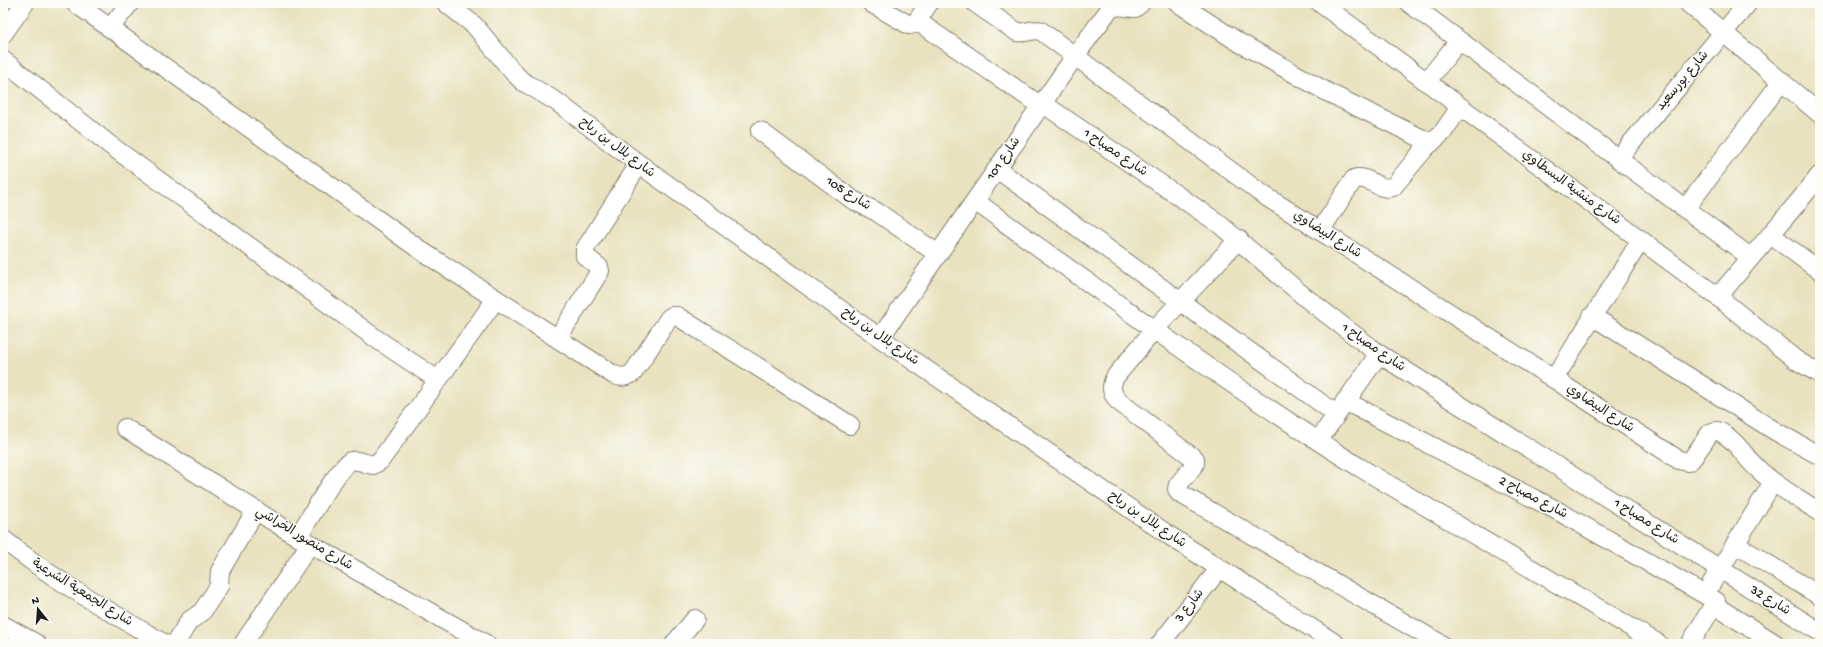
<svg xmlns="http://www.w3.org/2000/svg" width="1823" height="647" font-family="'Gochi Hand','Playpen Sans Arabic',sans-serif">
<style>
.lines{fill:none;stroke-linecap:round;stroke-linejoin:round}
.street-casing{stroke:#827f6e;stroke-width:20}
.street{stroke:#fff;stroke-width:18}
.labels{text-anchor:middle;dominant-baseline:central;stroke-width:3;stroke-linejoin:round;paint-order:stroke}
.street-label{font-size:13px;fill:#1c1c1c;stroke:#fdfcf7}
</style>
<rect width="100%" height="100%" fill="#fdfcf7"/>
<filter id="ink" filterUnits="userSpaceOnUse"><feTurbulence type="fractalNoise" baseFrequency=".025" numOctaves="2"/><feDisplacementMap in="SourceGraphic" scale="8" xChannelSelector="R" yChannelSelector="G"/><feConvolveMatrix kernelMatrix="1 2 1 2 8 2 1 2 1" color-interpolation-filters="sRGB"/></filter>
<filter id="wash" filterUnits="userSpaceOnUse"><feTurbulence type="fractalNoise" baseFrequency=".012" numOctaves="4" result="noise"/><feDisplacementMap in="SourceGraphic" scale="16" xChannelSelector="R" yChannelSelector="G"/><feGaussianBlur stdDeviation="0.9" result="paint"/><feColorMatrix in="noise" values="0 0 0 0 0 0 0 0 0 0 0 0 0 0 0 0 0 1.4 0 .05"/><feComposite in="paint" operator="in"/></filter>
<g filter="url(#wash)">
<rect width="100%" height="100%" fill="#e9e2bf"/>
</g>
<g filter="url(#ink)">
<g class="lines">
<defs>
<g id="street">
<path d="M75,3L423,252L614,375C622,378 626,377 633,373L669,318L672,316H677L850,425"/>
<path d="M446,3L475,26L513,72L522,81L557,102L639,164L880,338L1170,536L1336,644"/>
<path d="M871,3L909,25L915,24L929,3"/>
<path d="M975,3L1017,32C1026,34 1033,28 1041,31L1262,194L1554,379L1679,460L1688,462L1692,459L1710,433C1714,431 1718,430 1722,433C1738,442 1745,458 1759,470C1777,487 1799,499 1820,512"/>
<path d="M1178,3L1240,43L1329,93L1431,143"/>
<path d="M1320,3L1718,297L1796,360L1820,374"/>
<path d="M1409,3L1750,257"/>
<path d="M1688,3L1820,114"/>
<path d="M917,21L1041,106"/>
<path d="M110,28L130,3"/>
<path d="M3,34L25,3"/>
<path d="M3,60L110,145L378,340L438,380"/>
<path d="M1426,82L1459,41"/>
<path d="M1042,103L1218,223L1306,298L1379,354L1820,632"/>
<path d="M760,131L853,200L877,212L938,254"/>
<path d="M1618,159L1748,3"/>
<path d="M997,169L1336,414"/>
<path d="M975,201C1101,292 1227,384 1359,467L1659,644"/>
<path d="M1685,209L1782,81"/>
<path d="M1320,231L1354,179C1368,174 1379,192 1393,187L1426,147L1443,132L1460,107"/>
<path d="M1771,235L1820,271"/>
<path d="M1239,239L1154,330L1115,377C1110,387 1111,392 1118,401L1195,459V464L1178,485L1177,489L1179,493L1441,644"/>
<path d="M1718,297C1751,256 1787,217 1820,175"/>
<path d="M1592,316L1775,431L1820,456"/>
<path d="M558,338L600,271L599,267L585,256V249L639,164"/>
<path d="M880,338L1075,56L1109,10L1117,6L1135,8L1141,3"/>
<path d="M1554,379L1641,240"/>
<path d="M1345,401L1556,510L1716,601L1690,644"/>
<path d="M125,428L298,537L486,644"/>
<path d="M1318,441L1379,354"/>
<path d="M298,537C306,524 340,465 351,461C358,459 366,464 373,465L380,461L496,299"/>
<path d="M3,539C53,580 109,611 165,644"/>
<path d="M1735,544L1820,596"/>
<path d="M1705,594L1773,482"/>
<path d="M1714,605L1776,644"/>
<path d="M3,625L37,644"/>
<path d="M175,644L189,621L202,612L219,586L220,571L256,510"/>
<path d="M243,644L310,544"/>
<path d="M674,644L695,619"/>
<path d="M1160,644L1219,569"/>
</g>
</defs>
<!-- street casing -->
<use href="#street" class="street-casing"/>
<!-- street -->
<use href="#street" class="street"/>
</g>
</g>
<g class="labels">
<!-- street labels -->
<g class="street-label">
<text transform="translate(1683 81) rotate(-50)">شارع بورسعيد</text>
<text transform="translate(617 148) rotate(37)">شارع بلال بن رباح</text>
<text transform="translate(1115 153) rotate(34)">شارع مصباح 1</text>
<text transform="translate(1004 159) rotate(-55)">شارع 101</text>
<text transform="translate(1571 188) rotate(36)">شارع منشية البسطاوي</text>
<text transform="translate(848 194) rotate(33)">شارع 105</text>
<text transform="translate(1327 235) rotate(32)">شارع البيضاوي</text>
<text transform="translate(880 337) rotate(35)">شارع بلال بن رباح</text>
<text transform="translate(1373 348) rotate(35)">شارع مصباح 1</text>
<text transform="translate(1600 409) rotate(33)">شارع البيضاوي</text>
<text transform="translate(1533 498) rotate(28)">شارع مصباح 2</text>
<text transform="translate(1147 520) rotate(34)">شارع بلال بن رباح</text>
<text transform="translate(1646 522) rotate(32)">شارع مصباح 1</text>
<text transform="translate(304 539) rotate(31)">شارع منصور الخراشي</text>
<text transform="translate(82 593) rotate(32)">شارع الجمعية الشرعية</text>
<text transform="translate(1770 601) rotate(32)">شارع 32</text>
<text transform="translate(1190 606) rotate(-52)">شارع 3</text>
</g>
</g>
<!-- margin -->
<rect width="1823" height="647" fill="none" stroke="#fdfcf7" stroke-width="16"/>
<!-- north arrow -->
<g transform="translate(38 609) rotate(343)" stroke="#fdfcf7" stroke-width="3" paint-order="stroke">
<path d="M0-3L7 15L0 10L-7 15Z" fill="#1c1c1c"/>
<text y="-6" font-size="11" font-weight="bold" text-anchor="middle" fill="#1c1c1c">N</text>
</g>
</svg>
